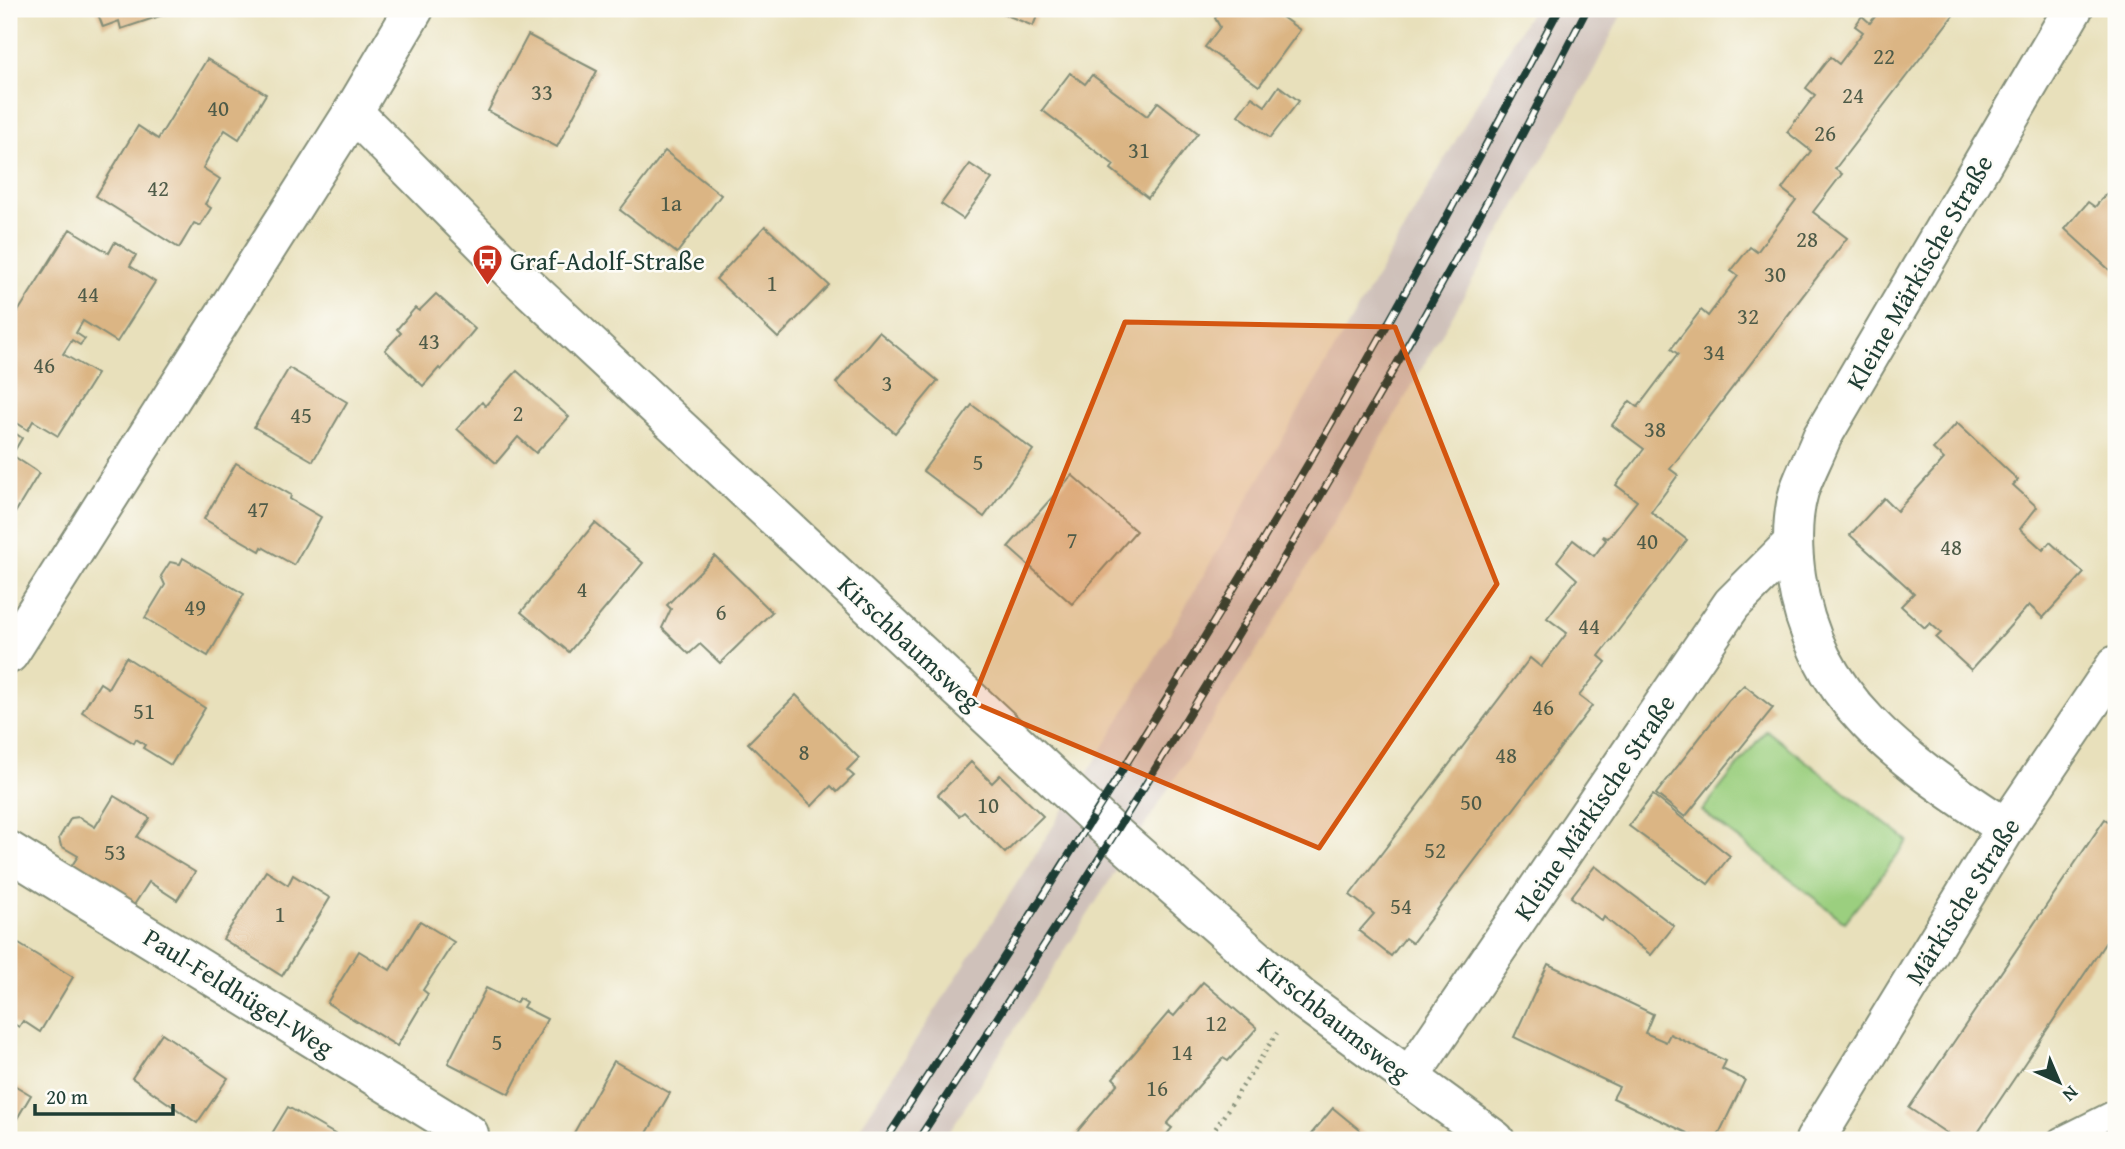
<svg xmlns="http://www.w3.org/2000/svg" width="2125" height="1149" font-family="'Gentium Book Plus',serif">
<style>
.industrial{fill:#cfc1ba}
.green{fill:#9bcf7f;stroke:#5d865a;stroke-width:2}
.building{fill:#dbb584}
.lines{fill:none;stroke-linecap:round;stroke-linejoin:round}
.lane-casing{stroke:#848e78;stroke-width:28}
.street-casing{stroke:#848e78;stroke-width:42}
.path{stroke:#848e78;stroke-width:4.5;stroke-dasharray:2 5;stroke-linecap:butt}
.lane{stroke:#fff;stroke-width:24}
.street{stroke:#fff;stroke-width:38}
.rail-casing{stroke:#1f3d34;stroke-width:8}
.rail{stroke:#fdfcf7;stroke-width:5;stroke-dasharray:16;stroke-linecap:butt}
.marked{fill:#d45610;fill-opacity:0.2;stroke:#d45610;stroke-width:5;stroke-linejoin:round}
.labels{text-anchor:middle;dominant-baseline:central;stroke-width:5;stroke-linejoin:round;paint-order:stroke}
.number-label{font-size:23px;fill:#4e5b48}
.poi-label{font-size:26px;fill:#1f3d34;stroke:#fdfcf7;text-anchor:start}
.street-label{font-size:26px;fill:#1f3d34;stroke:#fdfcf7}
</style>
<rect width="100%" height="100%" fill="#fdfcf7"/>
<filter id="ink" filterUnits="userSpaceOnUse"><feTurbulence type="fractalNoise" baseFrequency=".0143" numOctaves="2"/><feDisplacementMap in="SourceGraphic" scale="14" xChannelSelector="R" yChannelSelector="G"/><feConvolveMatrix kernelMatrix="1 2 1 2 8 2 1 2 1" color-interpolation-filters="sRGB"/></filter>
<filter id="wash" filterUnits="userSpaceOnUse"><feTurbulence type="fractalNoise" baseFrequency=".00686" numOctaves="4" result="noise"/><feDisplacementMap in="SourceGraphic" scale="28" xChannelSelector="R" yChannelSelector="G"/><feGaussianBlur stdDeviation="1.57" result="paint"/><feColorMatrix in="noise" values="0 0 0 0 0 0 0 0 0 0 0 0 0 0 0 0 0 1.4 0 .05"/><feComposite in="paint" operator="in"/></filter>
<g filter="url(#wash)">
<rect width="100%" height="100%" fill="#e8e0bb"/>
<!-- industrial -->
<path class="industrial" d="M1532,9H1624L1594,70L1285,606L944,1140H852L1099,755Z"/>
<!-- green -->
<path class="green" d="M1766,730L1908,841L1845,922L1702,811Z"/>
<g id="blocks">
<!-- building -->
<g class="building">
<path d="M96,9H181L121,29L119,21L103,27Z"/>
<path d="M992,9H1040L1033,26Z"/>
<path d="M1222,9H1271L1300,30L1259,86L1205,47L1220,27L1215,18Z"/>
<path d="M1881,9H1958L1835,169L1842,174L1813,212L1847,238L1670,469L1678,475L1651,512L1687,540L1599,656L1606,662L1579,696L1592,706L1412,943L1405,938L1391,956L1359,931L1374,914L1350,895L1530,658L1541,667L1567,633L1547,618L1577,579L1557,561L1573,540L1594,556L1606,540L1602,536L1608,538L1637,501L1616,485L1644,449L1612,425L1630,401L1638,407L1678,354L1671,349L1701,310L1708,316L1738,276L1731,271L1750,247L1757,252L1796,200L1782,189L1811,151L1787,132L1815,95L1806,88L1830,57L1839,64L1863,32L1855,26L1862,16L1870,23Z"/>
<path d="M528,35L597,71L557,147L488,111Z"/>
<path d="M207,59L266,94L239,139L225,130L214,147L203,168L220,179L205,204L211,208L200,226L194,223L179,248L96,196L138,126L158,139Z"/>
<path d="M1070,73L1085,84L1092,75L1147,116L1158,102L1198,133L1148,198L1111,169L1114,165L1042,110Z"/>
<path d="M1279,86L1299,101L1270,138L1238,115L1252,97L1265,106Z"/>
<path d="M665,151L721,195L677,253L620,210Z"/>
<path d="M970,164L992,179L963,219L941,204Z"/>
<path d="M2106,194L2114,201L2116,198V276L2065,229L2088,202L2095,207Z"/>
<path d="M765,226L829,285L778,338L716,279Z"/>
<path d="M70,229L109,253L115,242L136,255L130,266L155,282L117,342L83,321L76,333L85,339L80,345L72,340L63,354L97,374L58,436L33,421L28,430L9,418L14,409L9,406V326Z"/>
<path d="M436,294L475,329L441,370L439,368L423,386L385,350L401,333L397,329L415,308L419,311Z"/>
<path d="M879,332L938,381L895,433L836,383Z"/>
<path d="M289,368L347,402L313,461L254,427Z"/>
<path d="M517,371L569,417L536,453L518,437L496,463L457,429L482,402L485,406Z"/>
<path d="M972,405L1033,450L984,517L923,471Z"/>
<path d="M1957,423L2018,480L2013,485L2037,507L2020,529L2043,550L2050,542L2084,573L2043,618L2029,605L1971,670L1936,638L1941,633L1930,623L1925,628L1901,606L1914,593L1850,535L1884,498L1897,511L1944,459L1933,449Z"/>
<path d="M9,429L22,438L12,455L39,473L9,523Z"/>
<path d="M236,463L291,495L290,499L321,517L294,565L262,547L260,551L204,519Z"/>
<path d="M1072,475L1136,531L1072,604L1008,547Z"/>
<path d="M595,523L643,563L569,652L521,612Z"/>
<path d="M715,556L772,612L720,663L700,644L689,654L662,628L671,609L667,605Z"/>
<path d="M183,558L244,594L208,656L145,618L165,585L161,576L170,562L180,564Z"/>
<path d="M126,657L205,708L171,765L143,748L145,745L136,739L134,743L82,712L100,683L108,688Z"/>
<path d="M1744,685L1773,708L1685,817L1656,794L1729,700Z"/>
<path d="M796,695L859,758L847,770L854,776L837,792L831,786L812,806L748,743Z"/>
<path d="M971,762L992,783L1000,775L1043,816L1005,853L964,812L959,816L938,795Z"/>
<path d="M1653,795L1730,856L1708,884L1629,826Z"/>
<path d="M114,796L150,818L137,837L195,872L177,900L149,882L134,905L71,867L78,856L61,846L59,838L71,818L79,817L95,827Z"/>
<path d="M2105,819L2116,827V927L1973,1140H1957L1909,1108Z"/>
<path d="M1595,866L1674,926L1651,955L1604,917L1602,921L1571,897Z"/>
<path d="M266,871L288,885L293,875L330,898L282,976L223,939Z"/>
<path d="M420,921L454,942L423,990L428,994L397,1046L327,1003L359,951L390,970Z"/>
<path d="M9,938L73,977L40,1032L23,1021L19,1027L9,1021Z"/>
<path d="M1548,964L1653,1014L1645,1033L1666,1042L1670,1034L1726,1061L1722,1069L1745,1080L1716,1140H1702L1613,1098L1619,1087L1514,1037Z"/>
<path d="M1203,982L1257,1028L1228,1061L1223,1058L1195,1090L1167,1124L1172,1128L1162,1140H1070L1118,1083L1113,1078L1169,1012L1174,1016Z"/>
<path d="M486,988L516,1003L519,998L526,1002L523,1007L547,1019L509,1094L448,1063Z"/>
<path d="M162,1033L228,1078L197,1123L132,1078Z"/>
<path d="M614,1061L670,1093L643,1140H570Z"/>
<path d="M9,1082L31,1095L9,1132Z"/>
<path d="M288,1107L345,1140H268Z"/>
<path d="M1333,1108L1372,1140H1306Z"/>
</g>
</g>
</g>
<g filter="url(#ink)">
<use href="#blocks" fill-opacity="0" stroke="#848e78" stroke-width="2"/>
<g class="lines">
<defs>
<path id="lane" d="M2060,1140L2116,1112"/>
<g id="street">
<path d="M353,112L511,271L1114,834L1301,998L1495,1140"/>
<path d="M9,654L353,112L414,9"/>
<path d="M2006,828C1907,762 1814,703 1796,576C1792,548 1791,519 1799,491C1805,473 1815,455 1822,437L2073,9"/>
<path d="M9,851L469,1134"/>
<path d="M1409,1078L1732,604L1791,545"/>
<path d="M1815,1140L2006,828L2116,665"/>
</g>
</defs>
<!-- lane casing -->
<use href="#lane" class="lane-casing"/>
<!-- street casing -->
<use href="#street" class="street-casing"/>
<!-- path -->
<path class="path" d="M1208,1140L1277,1033"/>
<!-- lane -->
<use href="#lane" class="lane"/>
<!-- street -->
<use href="#street" class="street"/>
<defs>
<g id="rail">
<path d="M886,1140C1016,940 1144,740 1266,535C1369,363 1464,186 1559,9"/>
<path d="M918,1140C1107,851 1291,557 1458,255C1503,174 1544,91 1587,9"/>
</g>
</defs>
<!-- rail casing -->
<use href="#rail" class="rail-casing"/>
<!-- rail -->
<use href="#rail" class="rail"/>
</g>
</g>
<!-- marked area -->
<path class="marked" d="M1125,322L1395,327L1497,584L1319,848L972,702Z"/>
<!-- icons -->
<defs>
<symbol id="bus-pin" viewBox="-11 -11 22 30"><path d="M0 17L-7.5 6A9.5 9.5 0 1 1 7.5 6Z" fill="#c8321e" stroke="#fdfcf7"/><path d="M-5-6H5V4H4V6H2V4H-2V6H-4V4H-5ZM-3.5-4V0h7V-4ZM-3.5 1.2v1.5H-2V1.2ZM2 1.2v1.5H3.5V1.2Z" fill="#fff"/></symbol>
</defs>
<g fill-rule="evenodd">
<use href="#bus-pin" x="470" y="242" width="35" height="47"/>
</g>
<g class="labels">
<!-- number labels -->
<g class="number-label">
<text x="1884" y="55">22</text>
<text x="542" y="91">33</text>
<text x="1853" y="94">24</text>
<text x="218" y="107">40</text>
<text x="1825" y="132">26</text>
<text x="1139" y="149">31</text>
<text x="158" y="187">42</text>
<text x="671" y="202">1a</text>
<text x="1807" y="238">28</text>
<text x="1775" y="273">30</text>
<text x="772" y="282">1</text>
<text x="88" y="293">44</text>
<text x="1748" y="315">32</text>
<text x="429" y="340">43</text>
<text x="1714" y="351">34</text>
<text x="44" y="364">46</text>
<text x="887" y="382">3</text>
<text x="518" y="412">2</text>
<text x="301" y="414">45</text>
<text x="1655" y="428">38</text>
<text x="978" y="461">5</text>
<text x="258" y="508">47</text>
<text x="1072" y="539">7</text>
<text x="1647" y="540">40</text>
<text x="1951" y="546">48</text>
<text x="582" y="588">4</text>
<text x="195" y="606">49</text>
<text x="721" y="611">6</text>
<text x="1589" y="625">44</text>
<text x="1543" y="706">46</text>
<text x="144" y="710">51</text>
<text x="804" y="751">8</text>
<text x="1506" y="754">48</text>
<text x="1471" y="801">50</text>
<text x="988" y="804">10</text>
<text x="1435" y="849">52</text>
<text x="115" y="851">53</text>
<text x="1401" y="905">54</text>
<text x="280" y="913">1</text>
<text x="1216" y="1022">12</text>
<text x="497" y="1041">5</text>
<text x="1182" y="1051">14</text>
<text x="1157" y="1087">16</text>
</g>
<!-- poi labels -->
<g class="poi-label">
<text x="510" y="260">Graf-Adolf-Straße</text>
</g>
<!-- street labels -->
<g class="street-label">
<text transform="translate(1919 272) rotate(-60)">Kleine Märkische Straße</text>
<text transform="translate(910 643) rotate(43)">Kirschbaumsweg</text>
<text transform="translate(1594 807) rotate(-56)">Kleine Märkische Straße</text>
<text transform="translate(1962 901) rotate(-58)">Märkische Straße</text>
<text transform="translate(239 992) rotate(32)">Paul-Feldhügel-Weg</text>
<text transform="translate(1334 1019) rotate(38)">Kirschbaumsweg</text>
</g>
</g>
<!-- margin -->
<rect width="2125" height="1149" fill="none" stroke="#fdfcf7" stroke-width="35"/>
<!-- north arrow -->
<g transform="translate(2059 1082) rotate(136)" stroke="#fdfcf7" stroke-width="5" paint-order="stroke">
<path d="M0-5L12 26L0 18L-12 26Z" fill="#1f3d34"/>
<text y="-10" font-size="19" font-weight="bold" text-anchor="middle" fill="#1f3d34">N</text>
</g>
<!-- scale -->
<path d="M35 1104v10h138v-10" fill="none" stroke="#1f3d34" stroke-width="3.5"/>
<text x="46" y="1104" font-size="21" fill="#1f3d34" stroke="#fdfcf7" stroke-width="5" paint-order="stroke">20 m</text>
</svg>
